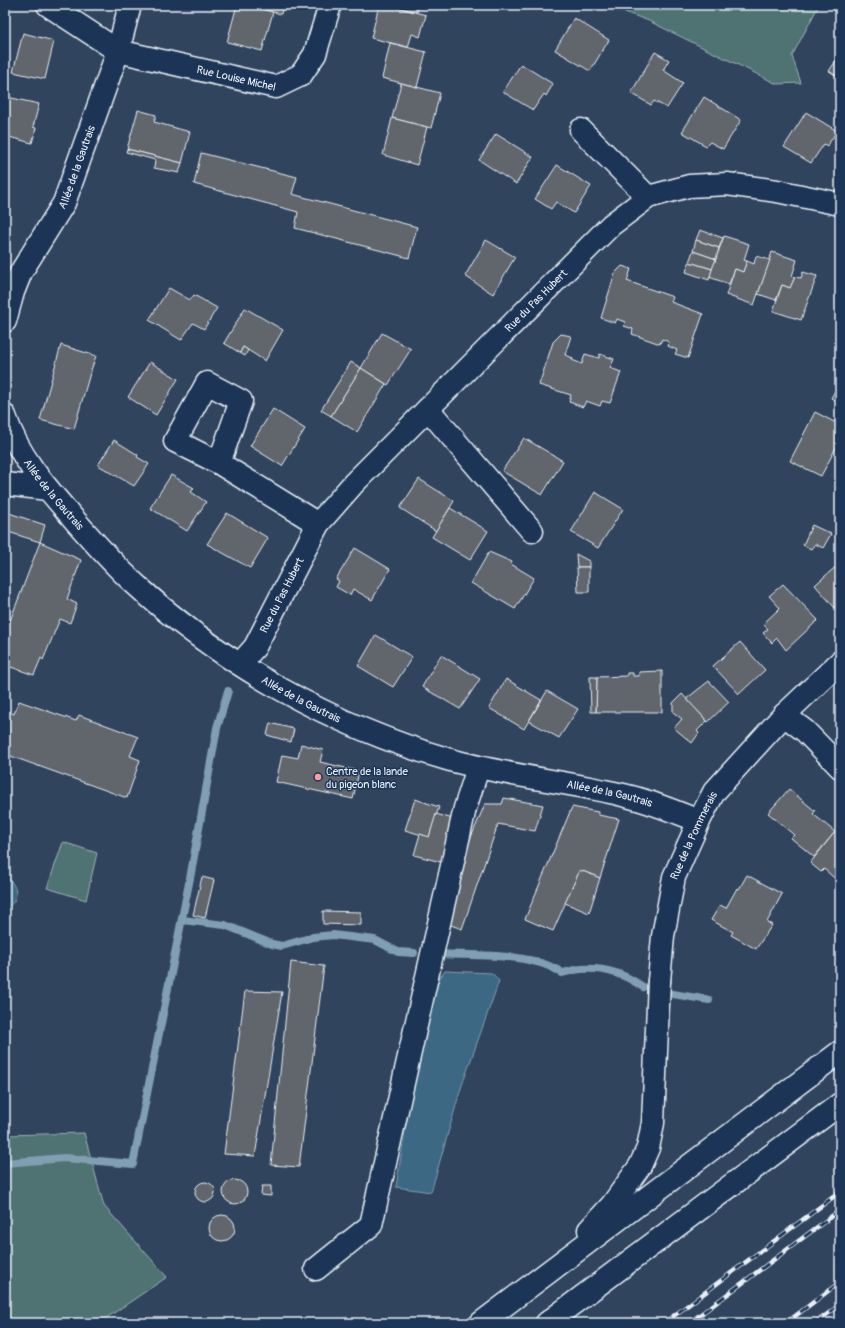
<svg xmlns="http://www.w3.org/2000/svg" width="845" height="1328" font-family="Pangolin,sans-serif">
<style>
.green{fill:#4f7373;stroke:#9cb2b6}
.water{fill:#3d6883;stroke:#819fb2}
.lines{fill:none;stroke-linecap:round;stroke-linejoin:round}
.stream{stroke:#819fb2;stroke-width:8}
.building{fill:#61666c;stroke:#e8f1f8}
.minor-casing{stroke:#e8f1f8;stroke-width:25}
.trunk-casing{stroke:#e8f1f8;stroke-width:25}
.minor{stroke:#1d3557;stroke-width:22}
.trunk{stroke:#1d3557;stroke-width:22}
.rail-casing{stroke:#e8f1f8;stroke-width:4.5}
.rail{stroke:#1d3557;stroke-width:3;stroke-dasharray:9;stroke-linecap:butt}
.poi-dot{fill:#ff9aa2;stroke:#1d3557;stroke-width:1.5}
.labels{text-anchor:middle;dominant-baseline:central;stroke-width:3;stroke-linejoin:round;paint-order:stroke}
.street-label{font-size:11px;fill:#e8f1f8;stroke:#1d3557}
.poi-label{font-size:11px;fill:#e8f1f8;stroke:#1d3557;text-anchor:start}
</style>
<rect width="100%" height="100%" fill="#31445d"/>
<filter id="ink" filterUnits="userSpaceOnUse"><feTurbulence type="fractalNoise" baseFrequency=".025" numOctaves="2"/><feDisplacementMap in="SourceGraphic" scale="8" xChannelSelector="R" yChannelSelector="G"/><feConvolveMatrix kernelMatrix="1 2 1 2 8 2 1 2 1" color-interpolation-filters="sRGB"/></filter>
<g filter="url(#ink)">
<!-- green -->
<g class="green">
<path d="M605,5H819L792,56L801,83L777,84L649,21Z"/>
<path d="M63,842L97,853L86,900L47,888Z"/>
<path d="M84,1133L104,1206L167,1277L99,1323H5V1135Z"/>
</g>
<!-- water -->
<g class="water">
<path d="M5,874C17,886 22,899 5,909Z"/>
<path d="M445,971L492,973L499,981L461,1088L431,1192L396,1187L418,1051L435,984Z"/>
</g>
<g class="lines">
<!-- stream -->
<g class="stream">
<path d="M182,920L225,925L272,944L282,946L313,937L333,935L375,940L398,952L414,953"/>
<path d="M439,954C476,956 531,952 562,973C569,972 575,969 581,969C604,967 625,974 643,987"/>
<path d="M673,994L709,1000"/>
<path d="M5,1163L64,1158L133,1164L191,873L217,728L228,691"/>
</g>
</g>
<!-- building -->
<g class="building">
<path d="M237,5H247L273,12L262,51L227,42Z"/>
<path d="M247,5H283L281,14Z"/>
<path d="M379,5H388L426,15L420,37L412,34L408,47L371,38Z"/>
<path d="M388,5H419L417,12Z"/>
<path d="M574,18L609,40L590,71L555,50Z"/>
<path d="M23,33L54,41L45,79L13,72Z"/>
<path d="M390,43L426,52L417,87L382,78Z"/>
<path d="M655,52L669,60L663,70L683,83L667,108L654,101L651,105L631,93Z"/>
<path d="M840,55V78L829,71Z"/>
<path d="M521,64L553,84L546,96L544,94L533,110L503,92Z"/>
<path d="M401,83L440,93L431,128L392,118Z"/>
<path d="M7,97L39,104L33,127L36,128L32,143L5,136V106Z"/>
<path d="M704,97L741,120L723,149L710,142L706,146L682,132Z"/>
<path d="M138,110L156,115L154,122L190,132L182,163L127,149Z"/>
<path d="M806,112L837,131L827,146L824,144L811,163L784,147Z"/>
<path d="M392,118L427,127L417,165L383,155Z"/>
<path d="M496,134L533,157L516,184L479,160Z"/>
<path d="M127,149L182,163L179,173L154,168L155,160L126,152Z"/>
<path d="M201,153L297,177L292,194L417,227L409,258L295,228L298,212L194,184Z"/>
<path d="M557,165L591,186L574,213L556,202L551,209L535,199Z"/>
<path d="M700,230L723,238L719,248L696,240Z"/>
<path d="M724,236L749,244L744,260L747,261L743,272L735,269L729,284L709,277Z"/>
<path d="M486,240L515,257L493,294L465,276Z"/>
<path d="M696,240L719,248L716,259L693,251Z"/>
<path d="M693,251L716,259L712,269L689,262Z"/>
<path d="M772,252L797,260L792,276L795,277L790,288L782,285L776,300L758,294Z"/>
<path d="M756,256L770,260L754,305L726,295L735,269L743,272L747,261L754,264Z"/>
<path d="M689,262L712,269L709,280L686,272Z"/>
<path d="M622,266L631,269L627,281L673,297L671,302L703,314L688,358L675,354L677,350L668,346L669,342L662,339L660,344L632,334L633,329L624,326L625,322L617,319L615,323L601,318L615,273Z"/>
<path d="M803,272L817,276L801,320L773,311L782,285L790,288L795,277L801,278Z"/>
<path d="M169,288L190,300L194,295L217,308L204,329L193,323L181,340L149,320Z"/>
<path d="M245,308L283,330L265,361L243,347L240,353L224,343Z"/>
<path d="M382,333L411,349L388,385L361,368Z"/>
<path d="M561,334L571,336L565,355L573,358L572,360L582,364L585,354L599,358L600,354L614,359L610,368L621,372L610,403L602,401L600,406L586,401L583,407L569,402L571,395L539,385L553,342Z"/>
<path d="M61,345L96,356L90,373L74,429L40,420Z"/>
<path d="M243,347L248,350L245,356L240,353Z"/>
<path d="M150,362L178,379L156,415L128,397Z"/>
<path d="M351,362L361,368L331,416L321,410Z"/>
<path d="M361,368L386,384L357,432L331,416Z"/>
<path d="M840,382V403L831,398Z"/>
<path d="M273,409L305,429L282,466L250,446Z"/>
<path d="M815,412L840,425V434L836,443L838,444L821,476L790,461Z"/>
<path d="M524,438L563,461L542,495L502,471Z"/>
<path d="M114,440L138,455L137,457L149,464L134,486L98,465Z"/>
<path d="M171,475L194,488L191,492L206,502L187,531L150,508Z"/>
<path d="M419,479L454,501L436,531L400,508Z"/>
<path d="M595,492L623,509L598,548L571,532Z"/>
<path d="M450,508L488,531L470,560L432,537Z"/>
<path d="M6,512L45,525L40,542L5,531Z"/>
<path d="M227,513L268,538L250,568L207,544Z"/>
<path d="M812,525L831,534L823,548L815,544L811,549L803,545Z"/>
<path d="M40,542L81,560L67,599L77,604L70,623L60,619L43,660L41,658L34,675L5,665V634Z"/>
<path d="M355,548L390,569L372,600L353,589L350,595L336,587L339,581L336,579Z"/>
<path d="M489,552L512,562L511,564L534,578L515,609L471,583Z"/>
<path d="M576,554L589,561V567H577Z"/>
<path d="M840,563V603L835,608L815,585Z"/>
<path d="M577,567H589V592H578Z"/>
<path d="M783,584L818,620L786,650L777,638L772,643L763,633L768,629L763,624L780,608L769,596Z"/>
<path d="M376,635L412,657L393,687L358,666Z"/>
<path d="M740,642L765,670L739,694L713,666Z"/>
<path d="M441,655L480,679L460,709L422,687Z"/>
<path d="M662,671V712H596L597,677L627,676V673H633V676H639V672Z"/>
<path d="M590,677H597L596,712H591Z"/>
<path d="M506,679L541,700L524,729L489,708Z"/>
<path d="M709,681L729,702L708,722L686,699Z"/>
<path d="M547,691L578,709L559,738L529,721Z"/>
<path d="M682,694L707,721L697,731L699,733L692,743L674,728L682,719L673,712V703Z"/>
<path d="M19,701L76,721L79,715L138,737L130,756L140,760L127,798L5,754V710L14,714Z"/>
<path d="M270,723L294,729L291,742L267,735Z"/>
<path d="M301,744L323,750L320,762L359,771L353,799L276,782L282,755L298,758Z"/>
<path d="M789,789L815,811L813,814L835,832L814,857L791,838L794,835L768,813Z"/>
<path d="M504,798L543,805L535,831L498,824L462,929L448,924L469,842L485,804H502Z"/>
<path d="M415,799L439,807L429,837L405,830Z"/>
<path d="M572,807L598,812V815L619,819L600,878L580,870L553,931L525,919Z"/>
<path d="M436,814L453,819L441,862L414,855L420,834L429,837Z"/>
<path d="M835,832L840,837V883L824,869L821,872L810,863Z"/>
<path d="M580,870L600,878L589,913L565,903Z"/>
<path d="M747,875L782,894L767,922L772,925L756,949L731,935L733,932L711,920L720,905L726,908L737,888L739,889Z"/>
<path d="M202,877L214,880L205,918L193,915Z"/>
<path d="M323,911L361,912V925L323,924Z"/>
<path d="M291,962L324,966L299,1167L271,1165Z"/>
<path d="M245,991L282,992L255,1156L224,1154Z"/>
<circle cx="235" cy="1192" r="12"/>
<circle cx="205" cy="1192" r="10"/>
<path d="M262,1186H271V1196L261,1195Z"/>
<circle cx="222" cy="1228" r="13"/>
</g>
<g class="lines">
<defs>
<g id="minor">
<path id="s1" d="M48,5L118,51L276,87L301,75L315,54L330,5"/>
<path d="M581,130L648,197"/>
<path id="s2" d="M5,321L13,292L21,272L64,203L118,51L130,5"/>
<path d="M428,409L532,531"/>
<path id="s3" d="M5,416C18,456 45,486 72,517C92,540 112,563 135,584C222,664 333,726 447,759C505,776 565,781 623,795C649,801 674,811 699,821"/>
<path d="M219,463L241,401L207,383L175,441L219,463L318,524"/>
<path d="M5,484L48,489"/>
<path id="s4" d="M240,664L255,647L318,524L354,483L611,225L648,197L689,186L727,184L777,191L840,204"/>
<path d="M784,715L805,731L840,767"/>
<path id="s5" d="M659,981L663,936L674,877L699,821L714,792L784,715L840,662"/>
<path d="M316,1269L371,1225L465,808L478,768"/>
</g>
<g id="trunk">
<path d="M589,1230L612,1205L640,1166L648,1148L653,1123L659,981"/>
<path d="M481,1323L840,1052"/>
<path d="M547,1323L840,1104"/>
</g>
</defs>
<!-- minor casing -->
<use href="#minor" class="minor-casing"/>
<!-- trunk casing -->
<use href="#trunk" class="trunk-casing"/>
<!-- minor -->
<use href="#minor" class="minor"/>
<!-- trunk -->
<use href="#trunk" class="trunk"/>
<defs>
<g id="rail">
<path d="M664,1323L840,1192"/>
<path d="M689,1323L840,1210"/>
<path d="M786,1323L840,1282"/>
<path d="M815,1323L840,1305"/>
</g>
</defs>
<!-- rail casing -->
<use href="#rail" class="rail-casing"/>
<!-- rail -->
<use href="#rail" class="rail"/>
</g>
</g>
<!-- markers -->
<circle class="poi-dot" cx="318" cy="777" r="4"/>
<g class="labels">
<!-- street labels -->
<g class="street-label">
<text stroke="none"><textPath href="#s1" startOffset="205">Rue Louise Michel</textPath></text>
<text stroke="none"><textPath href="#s2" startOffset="171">Allée de la Gautrais</textPath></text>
<text stroke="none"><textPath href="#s4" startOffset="473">Rue du Pas Hubert</textPath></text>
<text stroke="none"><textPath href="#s3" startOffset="93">Allée de la Gautrais</textPath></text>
<text stroke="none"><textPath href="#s4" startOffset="81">Rue du Pas Hubert</textPath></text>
<text stroke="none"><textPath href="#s3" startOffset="417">Allée de la Gautrais</textPath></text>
<text stroke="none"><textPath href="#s3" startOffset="741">Allée de la Gautrais</textPath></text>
<text stroke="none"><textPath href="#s5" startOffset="151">Rue de la Pommerais</textPath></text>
</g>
<!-- poi labels -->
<g class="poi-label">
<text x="326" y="771">Centre de la lande<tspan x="326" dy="13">du pigeon blanc</tspan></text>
</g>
</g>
<!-- margin -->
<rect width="845" height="1328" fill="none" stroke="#1d3557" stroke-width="20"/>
<rect x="10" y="10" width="825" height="1308" fill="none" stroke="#e8f1f8" stroke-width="1.5" filter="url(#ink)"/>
</svg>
